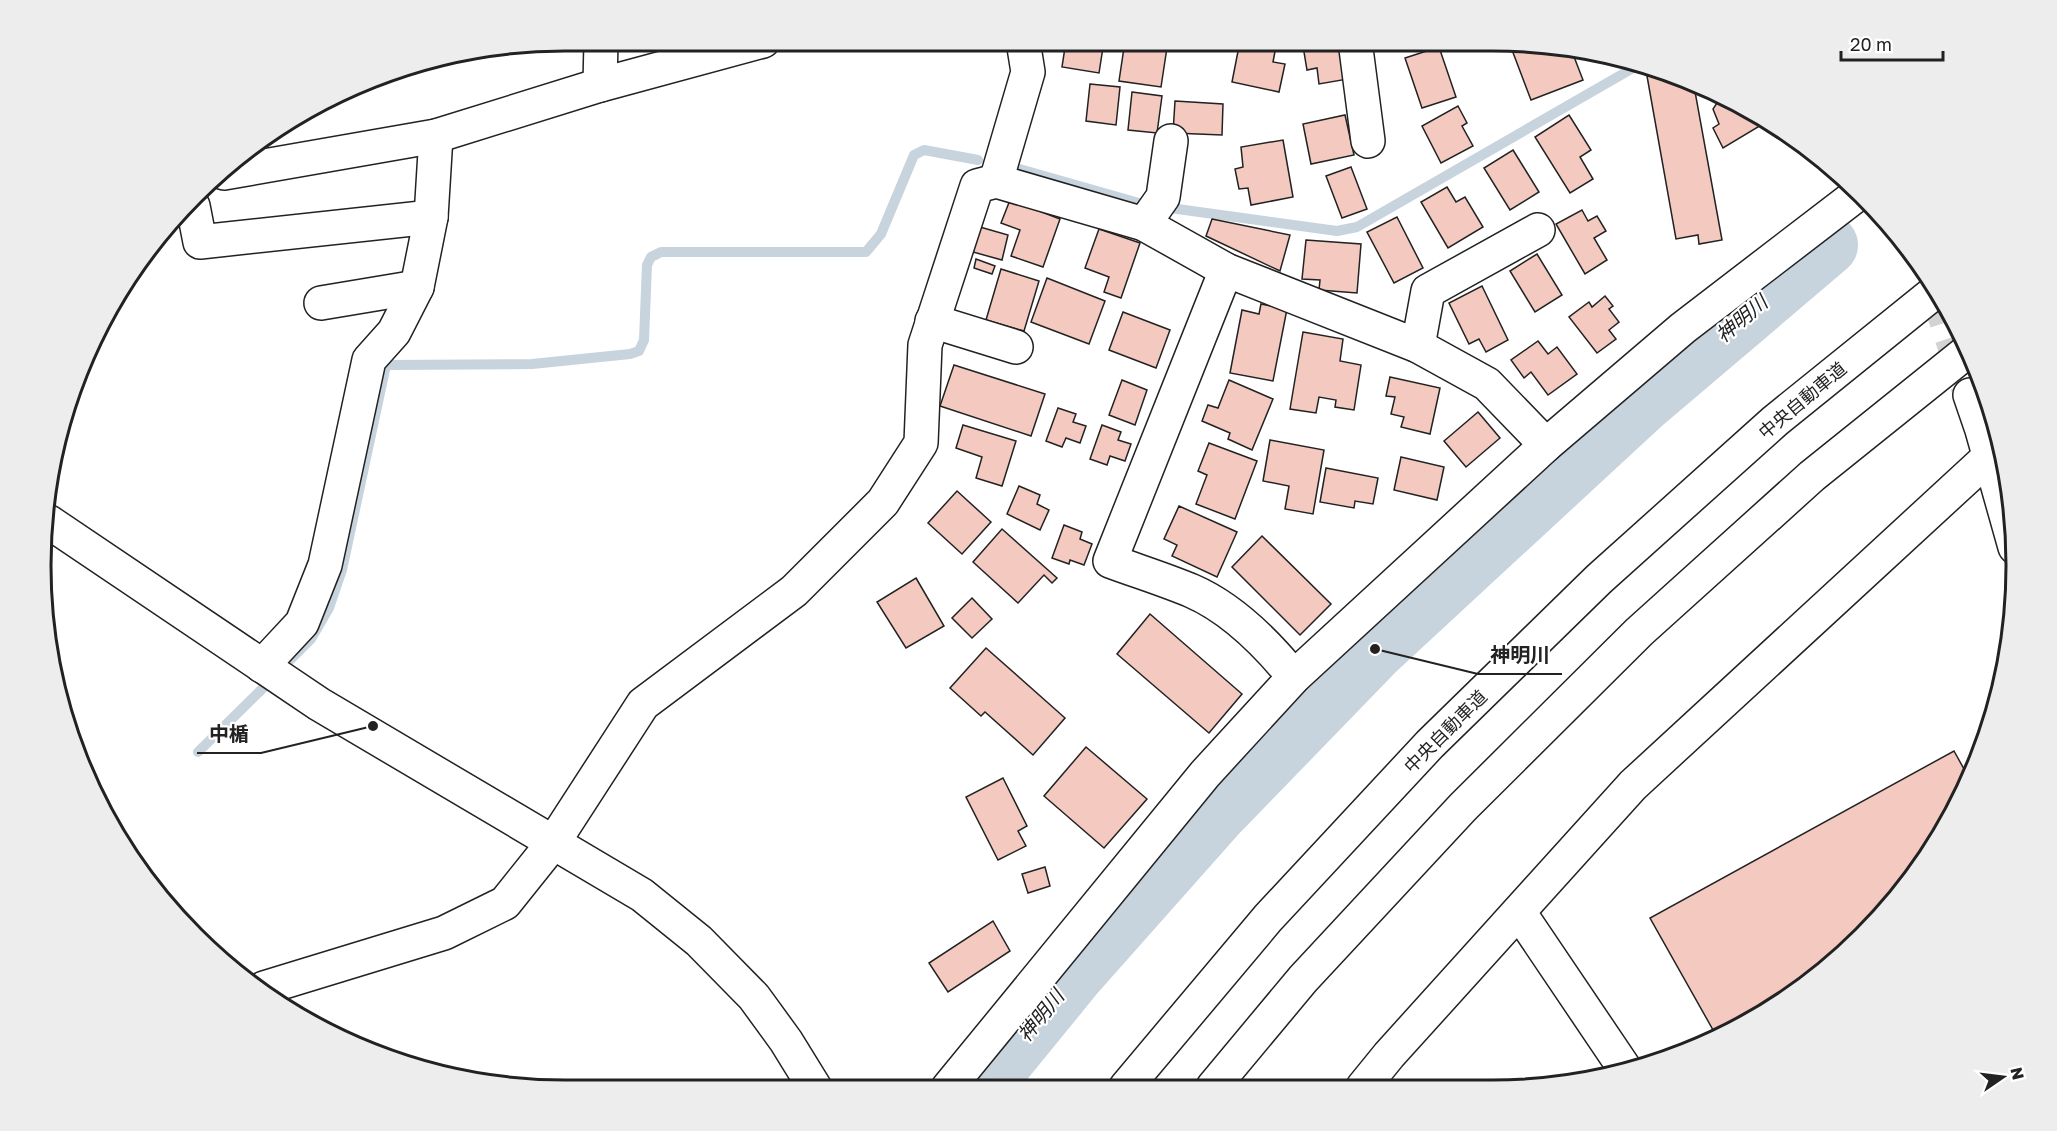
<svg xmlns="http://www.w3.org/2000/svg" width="2057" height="1131" font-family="'Golos Text','Noto Sans JP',sans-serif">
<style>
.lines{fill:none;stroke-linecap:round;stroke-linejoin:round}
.stream{stroke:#c7d3dd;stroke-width:10}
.river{stroke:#c7d3dd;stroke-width:62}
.building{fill:#f3c9c0;stroke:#222;stroke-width:1.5}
.minor-tunnel{stroke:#d3d3d3;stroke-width:33;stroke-dasharray:33 16;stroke-linecap:butt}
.minor-casing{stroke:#222;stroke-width:36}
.highway-casing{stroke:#222;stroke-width:36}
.minor{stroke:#fff;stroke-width:33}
.highway{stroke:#fff;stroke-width:33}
.labels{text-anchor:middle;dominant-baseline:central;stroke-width:4.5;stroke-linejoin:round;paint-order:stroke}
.street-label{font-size:18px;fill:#222;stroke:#fff}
.water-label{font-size:20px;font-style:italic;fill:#222;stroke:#fff}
.rim{fill:none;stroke:#222;stroke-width:3}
.leader{fill:none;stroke:#222;stroke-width:2}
.callout-dot{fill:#222;stroke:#fff;stroke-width:2}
.callout-label{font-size:20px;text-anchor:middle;font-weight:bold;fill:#222;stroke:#fff;stroke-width:4.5;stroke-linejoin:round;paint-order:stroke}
</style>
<rect width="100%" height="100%" fill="#fff"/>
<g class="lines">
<!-- stream -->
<g class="stream">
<path d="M1016,168L1139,203"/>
<path d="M1170,208L1337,231L1357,227L1640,64"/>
<path d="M285,665L311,639L329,608L342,570L386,365L532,364L630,354L639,351L644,340L647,265L651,257L661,252H866L881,234L914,155L924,150L978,160"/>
<path d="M198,752L263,688"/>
</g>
<!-- river -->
<path class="river" d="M980,1088L1074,973L1216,813L1375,649L1640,404L1827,245"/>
</g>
<!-- building -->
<g class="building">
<path d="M1066,41H1104L1099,73L1062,67Z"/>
<path d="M1125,41H1168L1161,87L1119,81Z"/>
<path d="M1240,41H1277L1273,62L1285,64L1279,92L1232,82Z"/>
<path d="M1312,41H1341L1348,79L1319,84L1317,68L1307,70L1303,46L1313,44Z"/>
<path d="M1401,41H1425L1404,49Z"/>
<path d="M1509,42H1525L1571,49L1583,80L1531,100Z"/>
<path d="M1439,47L1456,97L1422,108L1405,58Z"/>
<path d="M1663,73L1694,86L1722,240L1699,244L1698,235L1676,239L1647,76Z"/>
<path d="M1090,84L1120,87L1116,125L1086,121Z"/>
<path d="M1132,92L1162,96L1157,133L1128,130Z"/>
<path d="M1710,93L1754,111L1768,121L1723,148L1713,128L1719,124L1713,109L1717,103Z"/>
<path d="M1175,101L1223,104L1222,135L1173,133Z"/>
<path d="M1458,106L1467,123L1462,126L1473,146L1441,163L1422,126Z"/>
<path d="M1345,115L1354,155L1311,164L1303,124Z"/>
<path d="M1569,115L1591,150L1580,157L1593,179L1570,193L1535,137Z"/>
<path d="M1283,140L1293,197L1251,205L1248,188L1239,189L1235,169L1243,167L1241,147Z"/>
<path d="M1513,150L1539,192L1510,210L1484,168Z"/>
<path d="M1351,167L1367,209L1342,218L1326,176Z"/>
<path d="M1447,187L1456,202L1465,197L1483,227L1448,248L1421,202Z"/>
<path d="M1010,200L1060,219L1043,267L1011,256L1020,230L1001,223Z"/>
<path d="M1582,210L1588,221L1597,216L1606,231L1594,238L1607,260L1585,274L1556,224Z"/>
<path d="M1397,217L1423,268L1394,283L1367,232Z"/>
<path d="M1212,219L1290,235L1280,271L1206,236Z"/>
<path d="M980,227L1008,235L1002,260L973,252Z"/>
<path d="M1099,229L1140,243L1121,298L1104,292L1109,277L1085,268Z"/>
<path d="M1306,240L1361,244L1357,293L1319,290L1320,280L1302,279Z"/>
<path d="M1537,254L1562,295L1535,312L1510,271Z"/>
<path d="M976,259L995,266L992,274L974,268Z"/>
<path d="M1001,269L1039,281L1024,331L986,320Z"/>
<path d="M1047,278L1105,301L1089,344L1031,322Z"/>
<path d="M1482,286L1508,340L1486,352L1479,339L1469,344L1449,303Z"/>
<path d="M1605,296L1613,306L1609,309L1619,322L1609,330L1616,339L1597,353L1569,317L1589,302L1592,307Z"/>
<path d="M1261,304L1287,309L1273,381L1230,373L1242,310L1259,314Z"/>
<path d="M1123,312L1170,330L1156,368L1109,350Z"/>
<path d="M1303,332L1343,339L1340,361L1361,365L1354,410L1335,407L1336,400L1319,397L1316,413L1290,409Z"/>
<path d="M1538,341L1548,354L1557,347L1577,374L1548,395L1531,372L1524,378L1511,360Z"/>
<path d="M954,365L1045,394L1031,436L940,406Z"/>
<path d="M1390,377L1440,388L1430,434L1401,427L1404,417L1391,414L1395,397L1386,396Z"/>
<path d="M1122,380L1147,390L1135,425L1109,415Z"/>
<path d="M1229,380L1273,399L1252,450L1228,439L1230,433L1202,421L1208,405L1218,408Z"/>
<path d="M1058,408L1076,414L1073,422L1086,426L1080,443L1066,438L1062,447L1046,441Z"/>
<path d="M1478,412L1500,438L1466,467L1444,441Z"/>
<path d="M963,425L1016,441L1002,486L976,478L982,457L956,448Z"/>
<path d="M1102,425L1121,432L1118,440L1131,444L1125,461L1110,456L1107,465L1090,459Z"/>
<path d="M1270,440L1324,450L1313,514L1285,509L1289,486L1263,481Z"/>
<path d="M1209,443L1257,461L1235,519L1196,504L1207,475L1198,471Z"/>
<path d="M1401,457L1444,467L1437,500L1394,490Z"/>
<path d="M1326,468L1378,478L1373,504L1355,501L1354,508L1320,502Z"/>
<path d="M1019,486L1040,495L1037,504L1049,510L1040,530L1007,514Z"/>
<path d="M957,491L991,522L962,554L928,523Z"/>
<path d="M1179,506L1237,532L1217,577L1172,556L1177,545L1164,539Z"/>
<path d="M1064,525L1082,532L1080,539L1092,544L1084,565L1070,560L1069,564L1052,558Z"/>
<path d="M1002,529L1057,578L1052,583L1044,575L1018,603L973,562Z"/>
<path d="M1262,536L1331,604L1300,635L1232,567Z"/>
<path d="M916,578L944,626L906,648L877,602Z"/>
<path d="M972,598L992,619L972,638L952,618Z"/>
<path d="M1150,614L1242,694L1209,733L1117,654Z"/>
<path d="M986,648L1065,718L1033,755L985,712L981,716L950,688Z"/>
<path d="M1086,747L1147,799L1104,848L1044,796Z"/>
<path d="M1954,751L1969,778L1946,828L1886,912L1783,1002L1717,1037L1650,918Z"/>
<path d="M1003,778L1027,826L1018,831L1026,846L998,860L966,797Z"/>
<path d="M1045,867L1050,886L1028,893L1022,874Z"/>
<path d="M993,921L1010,951L948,992L929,963Z"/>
</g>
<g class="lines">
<!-- minor-tunnel -->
<path class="minor-tunnel" d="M1936,291L1970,395"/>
<defs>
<g id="minor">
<path d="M1355,41L1368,141"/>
<path d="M600,85L601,41"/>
<path d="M224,173L436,136L600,85L763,41"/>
<path d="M996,181L1028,72L1023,41"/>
<path d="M193,206L200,242L431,217"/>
<path d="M1144,224L1163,197L1171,141"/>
<path d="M1226,270L1110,561C1137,571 1166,580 1192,591C1231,608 1268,645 1294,677"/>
<path d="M321,303L417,287"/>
<path d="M932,321L1016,347"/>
<path d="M1418,346L1428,291L1538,230"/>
<path d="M1970,395L1982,430L2015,547"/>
<path d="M49,522L319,704L642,895L699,941L754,997L786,1041L815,1088"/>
<path d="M262,666L302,623L325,565L369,360L394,332L417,287L431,217L436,136"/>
<path d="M1519,912L1625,1069"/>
<path d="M264,988L444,933L505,903L553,843L643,704L794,591L883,502L921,443L925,345L977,186L996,181L1144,224L1226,270L1418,346L1487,384L1546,445"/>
<path d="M1363,1087L1389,1055L1633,785L1989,457"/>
<path d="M948,1088L1205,774L1294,677L1546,445L1683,328L1859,193"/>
</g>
<g id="highway">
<path d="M1126,1087L1268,918L1430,744L1599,579L1775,421L1936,291"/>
<path d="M1213,1087L1303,979L1463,807L1639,632L1812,476L1969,350"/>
</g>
</defs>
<!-- minor casing -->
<use href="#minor" class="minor-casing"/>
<!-- highway casing -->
<use href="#highway" class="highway-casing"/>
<!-- minor -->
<use href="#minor" class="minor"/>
<!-- highway -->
<use href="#highway" class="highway"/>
</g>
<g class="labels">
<!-- street labels -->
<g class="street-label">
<text transform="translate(1802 400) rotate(-40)">中央自動車道</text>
<text transform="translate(1445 731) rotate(-45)">中央自動車道</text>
</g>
<!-- water labels -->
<g class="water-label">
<text transform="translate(1741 318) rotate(-40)">神明川</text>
<text transform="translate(1040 1015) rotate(-51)">神明川</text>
</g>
</g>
<!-- crop -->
<path d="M0 0H2057V1131H0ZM565 51H1492A514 514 0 0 1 2006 565V566A514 514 0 0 1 1492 1080H565A514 514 0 0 1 51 566V565A514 514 0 0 1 565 51Z" fill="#ededed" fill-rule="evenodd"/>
<path class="rim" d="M565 51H1492A514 514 0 0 1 2006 565V566A514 514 0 0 1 1492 1080H565A514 514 0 0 1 51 566V565A514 514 0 0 1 565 51Z"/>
<!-- callouts -->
<path class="leader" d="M1375 649L1478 674H1562M373 726L261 753H197"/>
<g class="callout-dot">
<circle cx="1375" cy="649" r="6"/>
<circle cx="373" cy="726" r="6"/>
</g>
<g class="callout-label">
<text x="1520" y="662">神明川</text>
<text x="229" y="741">中楯</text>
</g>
<!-- north arrow -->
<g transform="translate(2003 1077) rotate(76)" stroke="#ffffff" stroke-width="4.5" paint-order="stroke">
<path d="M0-4.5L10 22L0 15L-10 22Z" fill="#222222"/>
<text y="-9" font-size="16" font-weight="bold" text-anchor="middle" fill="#222222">N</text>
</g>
<!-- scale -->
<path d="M1841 51v9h102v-9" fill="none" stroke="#222222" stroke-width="3"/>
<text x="1850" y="51" font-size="18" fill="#222222" stroke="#ffffff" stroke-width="4.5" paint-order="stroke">20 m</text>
</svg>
